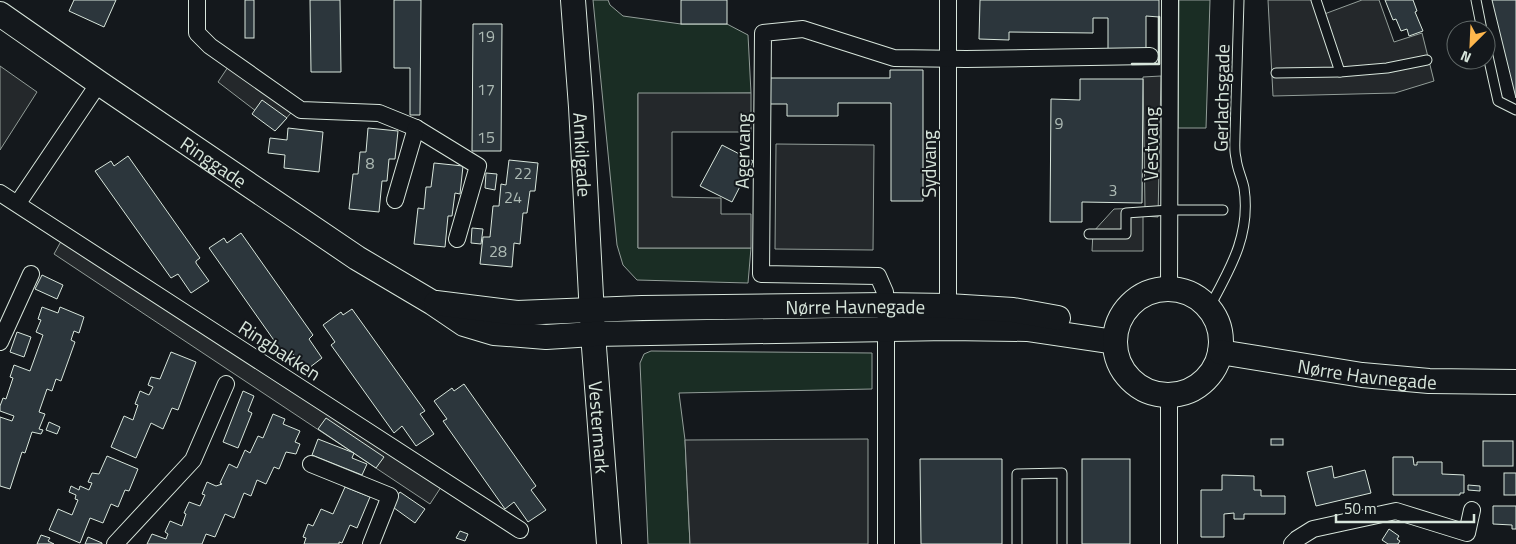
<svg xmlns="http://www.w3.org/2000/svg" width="1516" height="544" font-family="'Titillium Web',sans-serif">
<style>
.green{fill:#1a2d24;stroke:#939e99}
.parking{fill:#24282b;stroke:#939e99}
.building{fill:#2c363c;stroke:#d8e6dc}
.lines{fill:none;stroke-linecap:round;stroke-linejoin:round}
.lane-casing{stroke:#d8e6dc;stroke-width:11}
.street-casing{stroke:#d8e6dc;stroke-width:18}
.secondary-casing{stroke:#d8e6dc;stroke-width:26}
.lane{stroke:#14181c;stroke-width:9}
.street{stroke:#14181c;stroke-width:16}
.secondary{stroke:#14181c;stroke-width:24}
.wall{stroke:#d8e6dc;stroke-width:2.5}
.labels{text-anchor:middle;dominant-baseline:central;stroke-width:4;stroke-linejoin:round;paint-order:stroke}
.number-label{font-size:16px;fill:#adbab4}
.street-label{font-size:19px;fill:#d8e6dc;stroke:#14181c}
</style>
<rect width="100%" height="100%" fill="#14181c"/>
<!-- green -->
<g class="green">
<path d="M593,0H608L610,5L623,16L681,24H727L748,35L751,93L638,94V248H751L748,283L637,280L623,265L617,245Z"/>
<path d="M1179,0H1210L1206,128H1178Z"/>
<path d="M651,351L872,353V389L679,393L685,440L690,544H648L640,363L644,354Z"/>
</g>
<!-- parking -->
<g class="parking">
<path d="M1268,0H1313L1319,16L1362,0H1379L1394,42L1422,33L1434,81L1395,93L1273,96Z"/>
<path d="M232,61L296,107L278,128L218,82Z"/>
<path d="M0,66L37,92L0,150Z"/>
<path d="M1161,76L1158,217L1143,216V251H1092L1093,232L1114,209L1145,208L1143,77Z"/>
<path d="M638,93H751V132H672V197L721,198V214H751V248H638Z"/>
<path d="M776,144L874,145L873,250L775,249Z"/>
<path d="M65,234L445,481L430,504L54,254Z"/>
<path d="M868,439V544H690L685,440Z"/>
</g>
<!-- building -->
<g class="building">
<path d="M74,0H116L104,27L69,11Z"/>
<rect x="245" y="0" width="9" height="38"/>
<path d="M310,0H340L341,72H311Z"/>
<path d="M394,0H421L420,115H410V68H394Z"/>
<rect x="681" y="0" width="46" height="24"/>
<path d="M980,0H1159V17L1146,16V50H1108V18H1093V33L1009,32V40L979,39Z"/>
<path d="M1385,0H1413L1417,11L1415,12L1423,31L1409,36L1407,29L1401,31L1396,19L1393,20Z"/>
<path d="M1492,0H1516V98Z"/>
<path d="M473,24H502L501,151H472Z"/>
<path d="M890,70H923V201H891V103H838V116H787V104H768V78H890Z"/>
<path d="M1080,79H1143L1142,203L1082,202V222H1050L1051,99L1080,100Z"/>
<path d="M262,100L287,118L275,131L252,114Z"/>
<path d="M288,128L323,132L319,172L284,168L285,155L268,153L270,138L287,140Z"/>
<path d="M368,128L398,131L395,159H389L387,181H382L379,212L349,209L353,174H358L360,152H366Z"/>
<path d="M722,145L753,161L732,202L700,186Z"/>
<path d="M128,156L200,258L196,261V263L209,281L191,293L178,274L171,278L95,171L111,161L114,166Z"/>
<path d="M509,160L538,163L535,191H530L527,213H523L520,244L514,243L512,267L480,264L483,237H490L493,206H499L501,184L506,185Z"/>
<path d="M434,163L463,166L460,194L455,193L452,216H448L445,247L414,244L418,208L424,209L426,187H431Z"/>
<path d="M486,173L497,174L495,190L485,188Z"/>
<path d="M472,228L483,229L481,244L471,243Z"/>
<path d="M241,233L313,335L309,339L322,358L305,371L291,351L285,356L209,248L224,238L227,243Z"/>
<path d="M42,275L63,285L57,299L35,289Z"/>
<path d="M42,307L58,313L60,307L84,317L79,333L74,331L71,340L75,342L61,381L56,379L52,391L47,389L39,412L45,414L39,429L43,430L41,434L32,432L25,453L22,452L10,489L0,486V417L12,421L14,416L0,411V406L3,398L6,399L13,378L10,377L14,365L30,371L43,335L36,332L41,320L38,319Z"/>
<path d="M352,309L425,411L420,414L434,434L416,446L402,426L394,433L331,345L335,342L323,325L341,312L343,315Z"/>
<path d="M17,332L31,337L24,357L10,352Z"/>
<path d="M171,352L196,362L178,410L172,408L163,429L151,423L136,458L111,447L124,416L133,420L138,405L135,404L140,391L149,395L153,387L148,385L151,377L160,379Z"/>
<path d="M464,384L536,486L531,490L546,510L528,522L514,502L505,509L443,421L447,419L434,401L452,388L454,391Z"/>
<path d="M243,391L254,396L248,411L252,413L238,448L223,442Z"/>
<path d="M273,414L285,419L283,424L300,431L295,442L300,444L296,454L286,452L279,469L274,467L266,484L257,480L251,496L244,493L234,518L225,514L215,537L206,534L202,544H147L152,534L166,539L168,534L165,532L170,521L182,526L186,514L184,513L189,502L200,506L205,495L202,494L207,482L216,486L222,484L220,483L229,464L237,468L245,450L250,453L258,436L263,438Z"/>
<path d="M326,418L384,457L376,468L318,429Z"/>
<path d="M49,422L60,427L57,434L46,430Z"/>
<path d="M318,439L354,453L352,458L367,464L362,475L312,455Z"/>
<rect x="1271" y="439" width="12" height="6"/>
<rect x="1483" y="441" width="30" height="25"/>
<path d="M107,456L138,469L129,491L125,490L118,507L111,504L103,523L90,518L80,543L49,530L58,509L72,515L78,500L75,499L76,495L69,492L71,486L79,490L80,486L89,490L92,483L88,482L92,473L99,474Z"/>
<path d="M1393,457H1413L1414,465H1417V462H1442V474L1464,475V493H1460V495H1393Z"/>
<path d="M920,459H1002V544H921Z"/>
<rect x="1082" y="459" width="48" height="85"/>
<path d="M1332,466L1334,478L1365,470L1371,493L1316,506L1307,472Z"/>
<rect x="1504" y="473" width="12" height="22"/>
<path d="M1222,475L1254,476V490H1261V496H1285V514H1244V519H1234V513L1224,514V537H1201V490H1222Z"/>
<path d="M1468,485L1480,486V491L1468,490Z"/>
<path d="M345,487L370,497L357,528L350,525L342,543L339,542V544H304L306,538L303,537L308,524L313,526L321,509L333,514Z"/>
<path d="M400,492L425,509L415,523L390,505Z"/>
<path d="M1493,506H1516V529H1512V525L1493,524Z"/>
<path d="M1389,529L1399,536L1397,539L1400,541L1398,544H1388L1382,540Z"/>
<path d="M460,531L468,534L465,541L456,538Z"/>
<path d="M41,535L50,538L48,541L54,544H37Z"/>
<path d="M88,537L102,543V544H85Z"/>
</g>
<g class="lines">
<defs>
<g id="lane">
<path d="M1476,0L1482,30"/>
<path d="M1486,47L1498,101L1516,110"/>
<path d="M1340,72L1387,68L1427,60"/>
<path d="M1276,73L1340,72L1316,0"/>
<path d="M1089,234H1126V213L1170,210H1223"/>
<path d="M1209,308C1230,269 1251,235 1244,188C1242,178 1237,169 1236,158C1234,151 1235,143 1235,135L1239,0"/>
<path d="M1017,544V474L1062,473V544"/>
</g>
<g id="street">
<path d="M197,0V33L210,46L301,110L379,113L416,128L478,166L457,239"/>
<path d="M0,193L520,530"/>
<path d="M395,200L416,128"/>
<path d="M18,203L99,83"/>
<path d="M1169,289L1170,0"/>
<path d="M948,315V0"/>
<path d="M0,342L31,274"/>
<path d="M311,464L390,496L371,544"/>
<path d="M115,544L193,460L226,384"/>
<path d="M886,544V329L885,292L878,276L761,274L763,33L803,29L894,58L966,59L1150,56"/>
<path d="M1169,544V395"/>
<path d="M1292,544L1297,539L1313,529L1396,511L1467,533L1472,510"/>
</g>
<g id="secondary">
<path id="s1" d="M573,0L581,107L593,334L609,544"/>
<path id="s2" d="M0,14L99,83L357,258L433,303L464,324L494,333L546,337L593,334L948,328L1027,329L1115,342"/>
<circle cx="1168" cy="342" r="53"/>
<path id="s3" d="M436,303L517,313L642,308L885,305L948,306L1013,310L1058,318"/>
<path id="s4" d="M1220,352L1362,375L1429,381L1516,382"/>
</g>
</defs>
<!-- lane casing -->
<use href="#lane" class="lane-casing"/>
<!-- street casing -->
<use href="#street" class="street-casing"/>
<!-- secondary casing -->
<use href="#secondary" class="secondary-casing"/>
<!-- lane -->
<use href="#lane" class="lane"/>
<!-- street -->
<use href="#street" class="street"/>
<!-- secondary -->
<use href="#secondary" class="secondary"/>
<!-- wall -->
<path class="wall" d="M1132,64H1159V17"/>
</g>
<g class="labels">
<!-- number labels -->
<g class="number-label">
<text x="486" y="36">19</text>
<text x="486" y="89">17</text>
<text x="1059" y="123">9</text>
<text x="486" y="137">15</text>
<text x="370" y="163">8</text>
<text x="523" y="173">22</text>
<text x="1113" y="190">3</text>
<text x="513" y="197">24</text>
<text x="498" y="251">28</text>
</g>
<!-- street labels -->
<g class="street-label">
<text transform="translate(1221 98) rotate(-89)">Gerlachsgade</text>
<text transform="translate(1150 144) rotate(-90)">Vestvang</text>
<text transform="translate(742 151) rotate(-89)">Agervang</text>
<text stroke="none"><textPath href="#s1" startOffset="155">Arnkilgade</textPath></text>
<text stroke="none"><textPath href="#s2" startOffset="260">Ringgade</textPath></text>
<text transform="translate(928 164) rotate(-90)">Sydvang</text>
<text stroke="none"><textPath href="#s3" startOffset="420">Nørre Havnegade</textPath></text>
<text transform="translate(280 350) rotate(33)">Ringbakken</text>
<text stroke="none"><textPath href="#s4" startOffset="149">Nørre Havnegade</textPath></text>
<text stroke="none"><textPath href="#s1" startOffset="428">Vestermark</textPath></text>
</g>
</g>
<!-- north arrow -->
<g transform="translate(1471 45) rotate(204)"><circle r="24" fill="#14181c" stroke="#626a69"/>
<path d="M0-4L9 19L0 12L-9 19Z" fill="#ffb74d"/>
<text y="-8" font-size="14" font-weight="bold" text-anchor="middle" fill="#d8e6dc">N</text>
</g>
<!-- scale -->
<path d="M1336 514v8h138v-8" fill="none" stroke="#d8e6dc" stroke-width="2.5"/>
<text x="1344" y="514" font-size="15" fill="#d8e6dc" stroke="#14181c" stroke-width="4" paint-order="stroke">50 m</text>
</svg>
